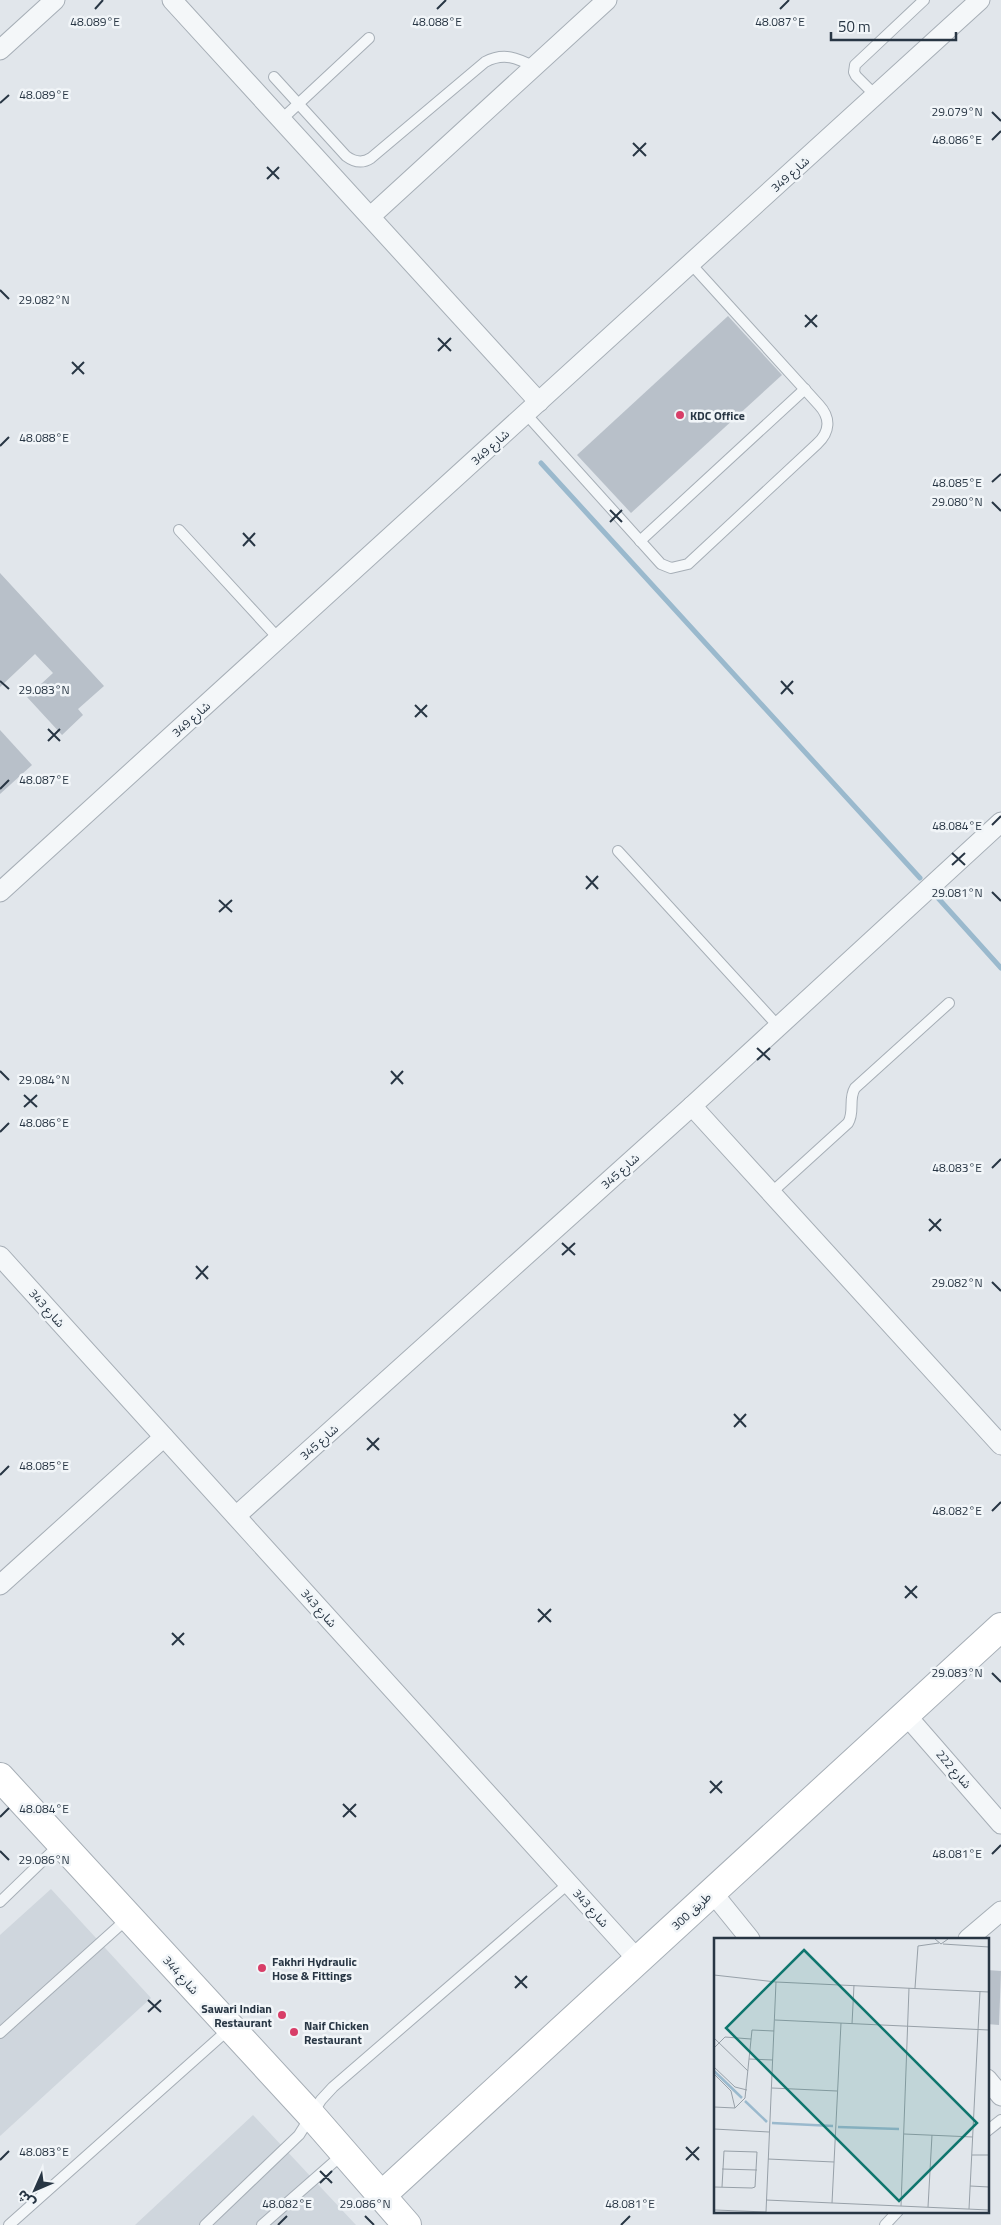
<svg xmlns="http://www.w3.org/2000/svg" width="1001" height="2225" font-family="'Titillium Web','Noto Sans Arabic',sans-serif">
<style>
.built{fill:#cfd6dd}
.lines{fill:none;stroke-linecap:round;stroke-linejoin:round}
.stream{stroke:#9ab9cd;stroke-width:5}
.building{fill:#b8c0c9}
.service-casing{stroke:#a6aeb6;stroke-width:12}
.minor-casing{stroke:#a6aeb6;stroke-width:21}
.secondary-casing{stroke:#a6aeb6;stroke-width:30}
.service{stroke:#f4f7f9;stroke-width:10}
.minor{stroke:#f4f7f9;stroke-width:19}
.secondary{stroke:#fff;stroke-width:28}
.ticks{fill:none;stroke:#283644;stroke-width:2}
.poi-dot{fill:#d83e68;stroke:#f1f5f8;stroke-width:2}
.labels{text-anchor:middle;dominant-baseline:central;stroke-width:5;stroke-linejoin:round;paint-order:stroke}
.street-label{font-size:12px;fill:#283644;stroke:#f1f5f8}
.poi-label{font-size:12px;font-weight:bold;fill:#283644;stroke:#f1f5f8;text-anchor:start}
.inset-river{fill:none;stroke:#9ab9cd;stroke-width:2.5}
.inset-road{fill:none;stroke:#97a0a8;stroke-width:1}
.view{fill:#0f766e;fill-opacity:0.15;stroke:#0f766e;stroke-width:2.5}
.inset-edge{fill:none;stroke:#283644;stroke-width:2.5}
.ticks-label{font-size:12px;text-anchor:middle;fill:#283644;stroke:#f1f5f8;stroke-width:5;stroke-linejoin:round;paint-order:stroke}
</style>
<rect width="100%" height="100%" fill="#e1e6eb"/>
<!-- built -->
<g class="built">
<path d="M51,1889L151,1998L0,2136V1935Z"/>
<path d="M253,2115L356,2225H135Z"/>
</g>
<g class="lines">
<!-- stream -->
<g class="stream">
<path d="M541,463L920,878"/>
<path d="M938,898L1001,968"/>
</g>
</g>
<!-- building -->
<g class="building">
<path d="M728,316L782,375L631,513L577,455Z"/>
<path d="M0,573L104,686L78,709L83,715L62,735L27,697L53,673L35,654L0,687Z"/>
<path d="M0,730L32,765L0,794Z"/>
<path d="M987,1970L1001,1971L999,2025L987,2024Z"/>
</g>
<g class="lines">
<defs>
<g id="service">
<path d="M274,77L346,156C354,162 362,164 371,158L485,62C504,52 517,58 535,67"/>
<path d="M876,96L856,76L854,72L855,65L924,0"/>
<path d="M282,119L369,38"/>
<path d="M526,414L661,564L671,568L688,564L817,444C830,432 831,418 819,405L691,264"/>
<path d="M179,530L279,639"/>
<path d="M640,541L805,389"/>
<path d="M618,851L778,1026"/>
<path d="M771,1193L848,1123C855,1112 848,1099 855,1088L949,1003"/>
<path d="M0,1902L60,1844"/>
<path d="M0,2033L128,1918"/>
<path d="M987,2131L1001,2120"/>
<path d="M9,2225L229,2029"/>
<path d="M205,2225L299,2135L321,2100L333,2087L569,1883"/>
<path d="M262,2225L343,2154"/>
<path d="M885,2225L898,2211"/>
</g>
<g id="minor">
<path d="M172,0L539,402"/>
<path d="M0,50L55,0"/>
<path d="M371,216L607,0"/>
<path d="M0,892L980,0"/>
<path d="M692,1106L1001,1445"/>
<path d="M0,1256L638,1960"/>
<path d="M236,1516L692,1106L1001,822"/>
<path d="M0,1585L164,1437"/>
<path d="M906,1715L1001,1824"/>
<path d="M712,1892L750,1939"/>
<path d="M968,1939L1001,1911"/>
<path d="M987,2079L1001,2096"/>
</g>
<g id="secondary">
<path d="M0,1777L312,2116L407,2225"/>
<path d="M382,2195L1001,1627"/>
</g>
</defs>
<!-- service casing -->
<use href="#service" class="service-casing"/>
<!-- minor casing -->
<use href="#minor" class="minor-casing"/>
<!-- secondary casing -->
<use href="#secondary" class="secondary-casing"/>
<!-- service -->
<use href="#service" class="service"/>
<!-- minor -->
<use href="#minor" class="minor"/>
<!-- secondary -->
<use href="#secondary" class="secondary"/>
</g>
<!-- ticks -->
<path class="ticks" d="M95,9L103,0M437,9L446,0M780,9L789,0M0,103L9,95M992,112L1001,121M992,140L1001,131M633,143L646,156M633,156L646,143M267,167L279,179M267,179L279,167M0,290L9,299M805,315L817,327M805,327L817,315M438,338L451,351M438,351L451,338M72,362L84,374M72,374L84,362M0,446L9,437M992,482L1001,474M992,502L1001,511M610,510L622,522M610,522L622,510M243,533L255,546M243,546L255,533M0,681L9,689M781,681L793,694M781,694L793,681M415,705L427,717M415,717L427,705M48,729L60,741M48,741L60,729M0,789L9,780M992,825L1001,816M952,853L965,865M952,865L965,853M586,876L598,889M586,889L598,876M992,892L1001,901M219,900L232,912M219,912L232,900M757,1048L770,1060M757,1060L770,1048M0,1071L9,1080M391,1071L403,1084M391,1084L403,1071M24,1095L37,1107M24,1107L37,1095M0,1132L9,1123M992,1168L1001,1159M929,1219L941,1231M929,1231L941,1219M562,1243L575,1255M562,1255L575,1243M196,1266L208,1279M196,1279L208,1266M992,1282L1001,1291M734,1414L746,1427M734,1427L746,1414M367,1438L379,1450M367,1450L379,1438M0,1475L9,1466M992,1511L1001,1502M905,1586L917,1598M905,1598L917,1586M538,1609L551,1622M538,1622L551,1609M172,1633L184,1645M172,1645L184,1633M992,1673L1001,1682M710,1781L722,1793M710,1793L722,1781M343,1804L356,1817M0,1817L9,1808M343,1817L356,1804M0,1851L9,1860M992,1854L1001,1845M515,1976L527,1988M515,1988L527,1976M148,2000L161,2012M148,2012L161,2000M686,2147L699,2160M0,2160L9,2151M686,2160L699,2147M320,2171L332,2183M320,2183L332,2171M365,2216L374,2225M278,2225L287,2216M621,2225L630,2216"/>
<!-- markers -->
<g class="poi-dot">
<circle cx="680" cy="415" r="5"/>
<circle cx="262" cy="1968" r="5"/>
<circle cx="282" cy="2015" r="5"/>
<circle cx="294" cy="2032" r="5"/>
</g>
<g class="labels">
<!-- street labels -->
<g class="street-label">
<text transform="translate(790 174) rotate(-42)">شارع 349</text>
<text transform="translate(490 447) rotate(-42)">شارع 349</text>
<text transform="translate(191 719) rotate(-42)">شارع 349</text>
<text transform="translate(620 1171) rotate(-42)">شارع 345</text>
<text transform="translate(47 1308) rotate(48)">شارع 343</text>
<text transform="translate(319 1442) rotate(-42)">شارع 345</text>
<text transform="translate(319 1608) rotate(48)">شارع 343</text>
<text transform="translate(954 1769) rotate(49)">شارع 222</text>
<text transform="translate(591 1908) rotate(48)">شارع 343</text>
<text transform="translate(691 1911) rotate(-43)">طريق 300</text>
<text transform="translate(181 1975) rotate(48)">شارع 344</text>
</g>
<!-- poi labels -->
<g class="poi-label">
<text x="690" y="415">KDC Office</text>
<text x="272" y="1961">Fakhri Hydraulic<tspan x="272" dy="14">Hose &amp; Fittings</tspan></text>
<text x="272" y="2008" text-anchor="end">Sawari Indian<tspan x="272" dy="14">Restaurant</tspan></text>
<text x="304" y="2025">Naif Chicken<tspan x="304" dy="14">Restaurant</tspan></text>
</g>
</g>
<!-- overview -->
<g transform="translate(714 1938)">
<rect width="275" height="275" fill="#e1e6eb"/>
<path class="inset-river" d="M0,133L28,160M31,163L53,184M58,185L119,188M124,189L185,191"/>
<path class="inset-road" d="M221,1L227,6L234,1M229,6L275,9M0,37L62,44L275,54M201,50L204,8L225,5M61,82L275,92M138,86L140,47M0,100L34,133M0,110L11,99L37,101M35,121L59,122M0,129L21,149L33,152M0,136L17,153L21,170M58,150L123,153M0,169L21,170L31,160L38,92L60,93M0,191L55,194M190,196L259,199M258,217H275M54,221L120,224M8,231L43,232M256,248L275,249M0,249L38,250L41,249L43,214L10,213L8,249M52,262L275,272M118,265L127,85M187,268L195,50M214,269L218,197M255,271L266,53M1,272L52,274M52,274L62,44"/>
<path class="view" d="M90,12L263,185L185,263L12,90Z"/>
<rect width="275" height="275" class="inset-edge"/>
</g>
<g class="ticks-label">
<text x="95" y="26">48.089°E</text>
<text x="437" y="26">48.088°E</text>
<text x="780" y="26">48.087°E</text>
<text x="44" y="99">48.089°E</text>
<text x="957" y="116">29.079°N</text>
<text x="957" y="144">48.086°E</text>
<text x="44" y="304">29.082°N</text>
<text x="44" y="442">48.088°E</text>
<text x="957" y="487">48.085°E</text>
<text x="957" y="506">29.080°N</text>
<text x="44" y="694">29.083°N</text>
<text x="44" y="784">48.087°E</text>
<text x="957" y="830">48.084°E</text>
<text x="957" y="897">29.081°N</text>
<text x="44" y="1084">29.084°N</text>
<text x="44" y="1127">48.086°E</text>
<text x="957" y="1172">48.083°E</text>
<text x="957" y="1287">29.082°N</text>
<text x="44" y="1470">48.085°E</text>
<text x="957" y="1515">48.082°E</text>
<text x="957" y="1677">29.083°N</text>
<text x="44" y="1813">48.084°E</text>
<text x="957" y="1858">48.081°E</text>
<text x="44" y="1864">29.086°N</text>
<text x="44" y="2156">48.083°E</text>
<text x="287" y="2208">48.082°E</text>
<text x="365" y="2208">29.086°N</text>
<text x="630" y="2208">48.081°E</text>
</g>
<!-- north arrow -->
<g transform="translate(35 2190) rotate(225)" stroke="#f1f5f8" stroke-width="4" paint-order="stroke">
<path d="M0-4L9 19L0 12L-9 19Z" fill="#283644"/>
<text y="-8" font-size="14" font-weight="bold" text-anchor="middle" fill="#283644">ش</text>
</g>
<!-- scale -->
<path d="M831 32v8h125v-8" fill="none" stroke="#283644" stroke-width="2.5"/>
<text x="838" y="32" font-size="15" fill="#283644" stroke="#f1f5f8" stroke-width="4" paint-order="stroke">50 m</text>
</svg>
